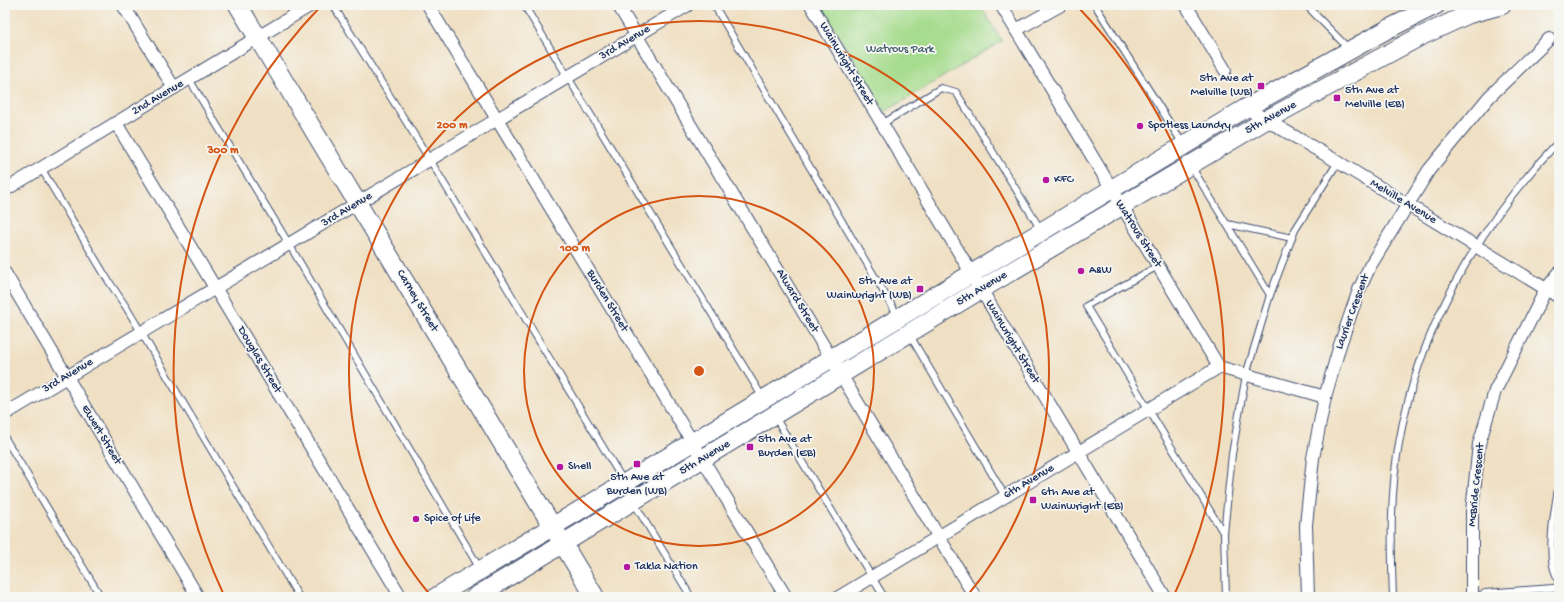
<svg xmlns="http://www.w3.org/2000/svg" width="1564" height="602" font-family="'Gochi Hand',sans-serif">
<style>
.green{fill:#a6dc8d;stroke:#608676}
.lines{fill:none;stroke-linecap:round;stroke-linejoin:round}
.lane-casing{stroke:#3b4a6d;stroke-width:8}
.street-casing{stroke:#3b4a6d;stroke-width:14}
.secondary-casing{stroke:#3b4a6d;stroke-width:20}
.lane{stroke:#fff;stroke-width:6}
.street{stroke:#fff;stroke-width:12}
.secondary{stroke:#fff;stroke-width:18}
.ring{fill:none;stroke:#d45514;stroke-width:2}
.poi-dot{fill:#b5179e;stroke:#f6f6f2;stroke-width:1.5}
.labels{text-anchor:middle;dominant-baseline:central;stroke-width:3.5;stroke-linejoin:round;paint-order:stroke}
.street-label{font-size:12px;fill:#1b2f5e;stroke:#f6f6f2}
.park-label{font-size:12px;fill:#3e5a6a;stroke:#f6f6f2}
.poi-label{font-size:12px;fill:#1b2f5e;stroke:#f6f6f2;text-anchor:start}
.centre{fill:#d45514;stroke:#f6f6f2;stroke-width:2}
.ring-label{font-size:12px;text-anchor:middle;font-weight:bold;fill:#d45514;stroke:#f6f6f2;stroke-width:3.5;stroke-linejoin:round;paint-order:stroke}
</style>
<rect width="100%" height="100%" fill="#f6f6f2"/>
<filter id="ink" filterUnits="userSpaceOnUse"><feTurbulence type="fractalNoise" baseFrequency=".025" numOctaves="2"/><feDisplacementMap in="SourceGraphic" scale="8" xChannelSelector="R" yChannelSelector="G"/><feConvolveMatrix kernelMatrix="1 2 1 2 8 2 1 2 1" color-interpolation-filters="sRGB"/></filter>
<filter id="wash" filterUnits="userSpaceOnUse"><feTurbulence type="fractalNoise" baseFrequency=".012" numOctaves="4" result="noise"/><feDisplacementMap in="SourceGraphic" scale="16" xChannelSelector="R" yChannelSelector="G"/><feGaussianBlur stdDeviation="0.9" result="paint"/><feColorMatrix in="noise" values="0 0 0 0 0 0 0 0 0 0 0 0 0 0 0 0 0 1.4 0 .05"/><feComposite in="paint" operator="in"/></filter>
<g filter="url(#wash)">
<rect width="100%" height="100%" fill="#f0e0c3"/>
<!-- green -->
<path class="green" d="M820,5H980L1002,41L885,112Z"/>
</g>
<g filter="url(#ink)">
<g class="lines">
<defs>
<g id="lane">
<path d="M333,5L430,160L624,482"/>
<path d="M524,5L763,398"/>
<path d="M714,5L898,316"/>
<path d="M1095,5L1183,144"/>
<path d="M1306,5L1348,48"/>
<path d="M189,79L289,244L480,569"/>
<path d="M882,124L941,88L956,92L1041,230"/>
<path d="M1191,166L1270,295"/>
<path d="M41,168L106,277L126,307L299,597"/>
<path d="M1227,224L1292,238"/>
<path d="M1158,266L1086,306L1224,534"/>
<path d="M909,334L1005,496"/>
<path d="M775,417L884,597"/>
<path d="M5,438L101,597"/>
<path d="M1559,483C1555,507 1544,561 1559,580"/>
<path d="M634,503L691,597"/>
<path d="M1226,597L1224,534L1232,454L1246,375L1270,295L1295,230L1338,162"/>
<path d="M1393,597C1391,545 1390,494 1399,443C1418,330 1480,223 1559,141"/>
<path d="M1477,597L1485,593L1553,588L1559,586"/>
</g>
<g id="street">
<path d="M123,5L174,88"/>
<path d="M428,5L786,597"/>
<path d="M618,5L975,597"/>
<path d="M811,5L1165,597"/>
<path d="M1001,5L1219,367L1325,397"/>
<path d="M1186,5L1225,70"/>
<path d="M1016,30L1061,5"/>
<path d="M1246,108L1338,162L1559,297"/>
<path d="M116,123L401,597"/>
<path d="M5,190L311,5"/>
<path d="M5,273L198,597"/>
<path d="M5,414L688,5"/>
<path d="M839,597L1219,367"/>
<path d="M1308,597L1306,525L1313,458L1325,397L1340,345L1359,290L1370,266L1429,170L1489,97L1549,39"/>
<path d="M1472,597V512L1479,444L1495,391L1546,289L1559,273"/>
</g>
<g id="secondary">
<path d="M238,5L595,597"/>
<path d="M436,597L1246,108L1388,29L1436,5"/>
<path d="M475,597L980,290L1266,120L1419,37L1469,14L1502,5"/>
</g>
</defs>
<!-- lane casing -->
<use href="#lane" class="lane-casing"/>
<!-- street casing -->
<use href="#street" class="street-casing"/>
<!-- secondary casing -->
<use href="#secondary" class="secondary-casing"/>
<!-- lane -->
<use href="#lane" class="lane"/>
<!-- street -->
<use href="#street" class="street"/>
<!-- secondary -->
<use href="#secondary" class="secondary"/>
</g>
</g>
<!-- distance rings -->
<g class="ring">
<circle cx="699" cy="371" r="175"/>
<path d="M431 596A350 350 0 1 1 967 596"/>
<path d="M223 593A525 525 0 0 1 321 6M1077 6A525 525 0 0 1 1175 593"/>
</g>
<!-- markers -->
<g class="poi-dot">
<rect x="1257" y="82" width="8" height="8" rx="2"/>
<rect x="1333" y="94" width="8" height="8" rx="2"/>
<circle cx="1140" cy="126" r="4"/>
<circle cx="1046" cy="180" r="4"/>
<circle cx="1081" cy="271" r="4"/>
<rect x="916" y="285" width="8" height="8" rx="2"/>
<rect x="746" y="443" width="8" height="8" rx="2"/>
<rect x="633" y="460" width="8" height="8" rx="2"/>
<circle cx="560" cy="467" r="4"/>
<rect x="1029" y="496" width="8" height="8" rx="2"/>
<circle cx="416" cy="519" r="4"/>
<circle cx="627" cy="567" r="4"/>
</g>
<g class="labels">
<!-- street labels -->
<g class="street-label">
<text transform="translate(625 43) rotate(-31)">3rd Avenue</text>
<text transform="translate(846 64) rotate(59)">Wainwright Street</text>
<text transform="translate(158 98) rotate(-31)">2nd Avenue</text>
<text transform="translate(1271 118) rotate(-29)">5th Avenue</text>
<text transform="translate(1403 202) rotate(31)">Melville Avenue</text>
<text transform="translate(347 210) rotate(-31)">3rd Avenue</text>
<text transform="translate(1138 234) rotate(58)">Watrous Street</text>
<text transform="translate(982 289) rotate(-31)">5th Avenue</text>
<text transform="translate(417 301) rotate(59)">Carney Street</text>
<text transform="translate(607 301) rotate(59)">Burden Street</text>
<text transform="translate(797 301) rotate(59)">Alward Street</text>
<text transform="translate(1353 312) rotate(-70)">Laurier Crescent</text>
<text transform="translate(1012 342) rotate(59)">Wainwright Street</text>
<text transform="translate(259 360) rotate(59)">Douglas Street</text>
<text transform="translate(68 376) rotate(-31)">3rd Avenue</text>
<text transform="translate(101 435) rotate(59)">Ewert Street</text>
<text transform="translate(705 458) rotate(-31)">5th Avenue</text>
<text transform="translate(1029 482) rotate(-31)">6th Avenue</text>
<text transform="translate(1477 485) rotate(-84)">McBride Crescent</text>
</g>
<!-- park labels -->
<g class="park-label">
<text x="900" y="50">Watrous Park</text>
</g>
<!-- poi labels -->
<g class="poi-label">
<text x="1253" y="79" text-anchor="end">5th Ave at<tspan x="1253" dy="14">Melville (WB)</tspan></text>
<text x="1345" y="91">5th Ave at<tspan x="1345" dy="14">Melville (EB)</tspan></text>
<text x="1148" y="126">Spotless Laundry</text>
<text x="1054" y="180">KFC</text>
<text x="1089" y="271">A&amp;W</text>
<text x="912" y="282" text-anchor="end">5th Ave at<tspan x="912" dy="14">Wainwright (WB)</tspan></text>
<text x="758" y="440">5th Ave at<tspan x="758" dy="14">Burden (EB)</tspan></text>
<text x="568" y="467">Shell</text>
<text x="637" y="478" text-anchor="middle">5th Ave at<tspan x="637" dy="14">Burden (WB)</tspan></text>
<text x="1041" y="493">6th Ave at<tspan x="1041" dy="14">Wainwright (EB)</tspan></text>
<text x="424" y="519">Spice of Life</text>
<text x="635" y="567">Takla Nation</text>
</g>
</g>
<circle cx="699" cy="371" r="6" class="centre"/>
<g class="ring-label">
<text x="452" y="128">200 m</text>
<text x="223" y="153">300 m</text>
<text x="575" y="251">100 m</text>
</g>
<!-- margin -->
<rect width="1564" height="602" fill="none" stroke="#f6f6f2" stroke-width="20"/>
</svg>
